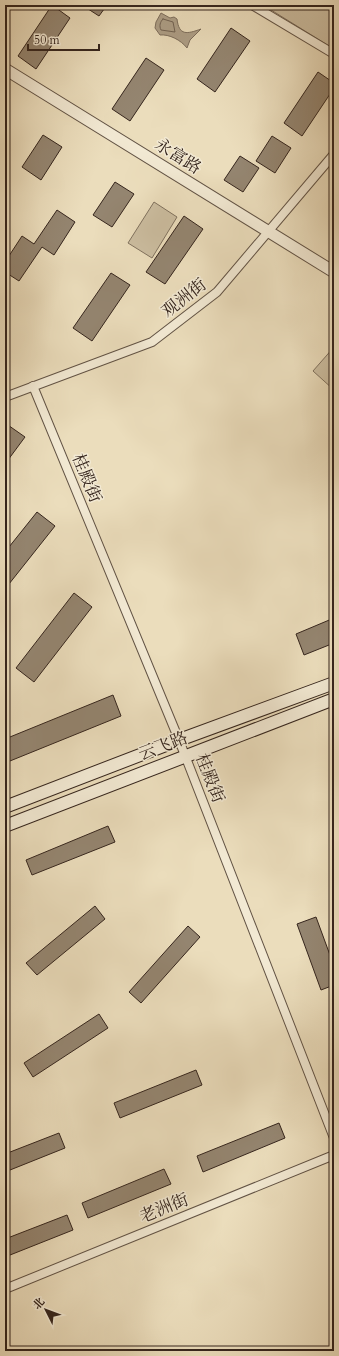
<svg xmlns="http://www.w3.org/2000/svg" width="339" height="1356" font-family="Cardo,'Noto Serif SC',serif">
<style>
.green{fill:#ccbea1;stroke:#80725f}
.water{fill:#ad9e86;stroke:#7d6e5c}
.lines{fill:none;stroke-linecap:round;stroke-linejoin:round}
.shore{stroke:#716252;stroke-width:1}
.building{fill:#948570;stroke:#35251d}
.minor-casing{stroke:#625345;stroke-width:10}
.tertiary-casing{stroke:#625345;stroke-width:13}
.secondary-casing{stroke:#35251d;stroke-width:14}
.path{stroke:#35251d;stroke-width:1.5;stroke-dasharray:3 2;stroke-linecap:butt}
.minor{stroke:#f2e9d3;stroke-width:8}
.tertiary{stroke:#f2e9d3;stroke-width:11}
.secondary{stroke:#f2e9d3;stroke-width:12}
.labels{text-anchor:middle;dominant-baseline:central;stroke-width:3;stroke-linejoin:round;paint-order:stroke}
.street-label{font-size:17px;fill:#35251d;stroke:#f2e9d3}
</style>
<rect width="100%" height="100%" fill="#ebddbc"/>
<filter id="stains"><feTurbulence type="fractalNoise" baseFrequency=".005" numOctaves="4"/><feColorMatrix values="0 0 0 0 .2 0 0 0 0 .09 0 0 0 0 .02 0 0 0 .5 -.17"/></filter>
<radialGradient id="worn" r=".72"><stop offset=".6" stop-color="#630" stop-opacity="0"/><stop offset="1" stop-color="#630" stop-opacity=".3"/></radialGradient>
<!-- green -->
<g class="green">
<path d="M263,5H334V49Z"/>
<path d="M154,202L177,217L152,258L128,243Z"/>
<path d="M334,347V390L313,371Z"/>
</g>
<!-- water -->
<path class="water" d="M161,13L170,18L174,17L177,19C179,36 187,34 201,29L190,40L187,48C181,40 169,34 160,35L155,28L156,22Z"/>
<g class="lines">
<!-- shore -->
<path class="shore" d="M163,19L173,22L175,32L161,30C159,26 160,22 163,19Z"/>
</g>
<!-- building -->
<g class="building">
<path d="M52,5L70,18L36,69L18,56Z"/>
<path d="M82,5H107L99,16Z"/>
<path d="M231,28L250,41L215,92L197,79Z"/>
<path d="M146,58L164,70L130,121L112,109Z"/>
<path d="M318,72L334,83V88L302,136L284,123Z"/>
<path d="M43,135L62,147L41,180L22,167Z"/>
<path d="M272,136L291,148L275,173L256,161Z"/>
<path d="M240,156L259,168L243,192L224,180Z"/>
<path d="M115,182L134,194L112,227L93,215Z"/>
<path d="M57,210L75,222L54,255L42,247L19,281L5,272V262L22,236L34,244Z"/>
<path d="M184,216L203,229L165,284L146,272Z"/>
<path d="M111,273L130,285L92,341L73,328Z"/>
<path d="M5,423L25,437L5,464Z"/>
<path d="M37,512L55,526L5,589V552Z"/>
<path d="M74,593L92,607L34,682L16,668Z"/>
<path d="M334,618V643L304,655L296,634Z"/>
<path d="M113,695L121,716L5,763V739Z"/>
<path d="M108,826L115,842L32,875L26,860Z"/>
<path d="M95,906L105,919L37,975L26,963Z"/>
<path d="M316,917L334,966V985L321,990L297,924Z"/>
<path d="M188,926L200,937L141,1003L129,992Z"/>
<path d="M99,1014L108,1028L33,1077L24,1063Z"/>
<path d="M196,1070L202,1085L120,1118L114,1103Z"/>
<path d="M279,1123L285,1138L203,1172L197,1156Z"/>
<path d="M59,1133L65,1148L5,1172V1154Z"/>
<path d="M164,1169L171,1184L88,1218L82,1203Z"/>
<path d="M67,1215L73,1230L5,1257V1239Z"/>
</g>
<g class="lines">
<defs>
<g id="minor">
<path d="M252,5L334,54"/>
<path d="M33,386L179,740L334,1138"/>
<path d="M5,397L152,342L217,292L334,154"/>
<path d="M5,1289L334,1155"/>
</g>
<path id="tertiary" d="M5,69L334,272"/>
<g id="secondary">
<path d="M5,807L179,740L334,683"/>
<path d="M5,826L334,699"/>
</g>
</defs>
<!-- minor casing -->
<use href="#minor" class="minor-casing"/>
<!-- tertiary casing -->
<use href="#tertiary" class="tertiary-casing"/>
<!-- secondary casing -->
<use href="#secondary" class="secondary-casing"/>
<!-- path -->
<path class="path" d="M333,5L334,6"/>
<!-- minor -->
<use href="#minor" class="minor"/>
<!-- tertiary -->
<use href="#tertiary" class="tertiary"/>
<!-- secondary -->
<use href="#secondary" class="secondary"/>
</g>
<g class="labels">
<!-- street labels -->
<g class="street-label">
<text transform="translate(178 156) rotate(32)">永富路</text>
<text transform="translate(184 298) rotate(-38)">观洲街</text>
<text transform="translate(87 478) rotate(68)">桂殿街</text>
<text transform="translate(163 746) rotate(-21)">云飞路</text>
<text transform="translate(210 778) rotate(69)">桂殿街</text>
<text transform="translate(164 1208) rotate(-22)">老洲街</text>
</g>
</g>
<!-- margin -->
<rect width="339" height="1356" fill="none" stroke="#ebddbc" stroke-width="20"/>
<rect x="6" y="6" width="327" height="1344" fill="none" stroke="#35251d" stroke-width="2"/>
<rect x="10" y="10" width="319" height="1336" fill="none" stroke="#35251d"/>
<!-- north arrow -->
<g transform="translate(46 1310) rotate(312)" stroke="#f2e9d3" stroke-width="3" paint-order="stroke">
<path d="M0-3L7 15L0 10L-7 15Z" fill="#35251d"/>
<text y="-6" font-size="11" font-weight="bold" text-anchor="middle" fill="#35251d">北</text>
</g>
<!-- scale -->
<path d="M28 44v6h71v-6" fill="none" stroke="#35251d" stroke-width="2"/>
<text x="34" y="44" font-size="12" fill="#35251d" stroke="#f2e9d3" stroke-width="3" paint-order="stroke">50 m</text>
<rect width="100%" height="100%" filter="url(#stains)"/>
<rect width="100%" height="100%" fill="url(#worn)"/>
</svg>
